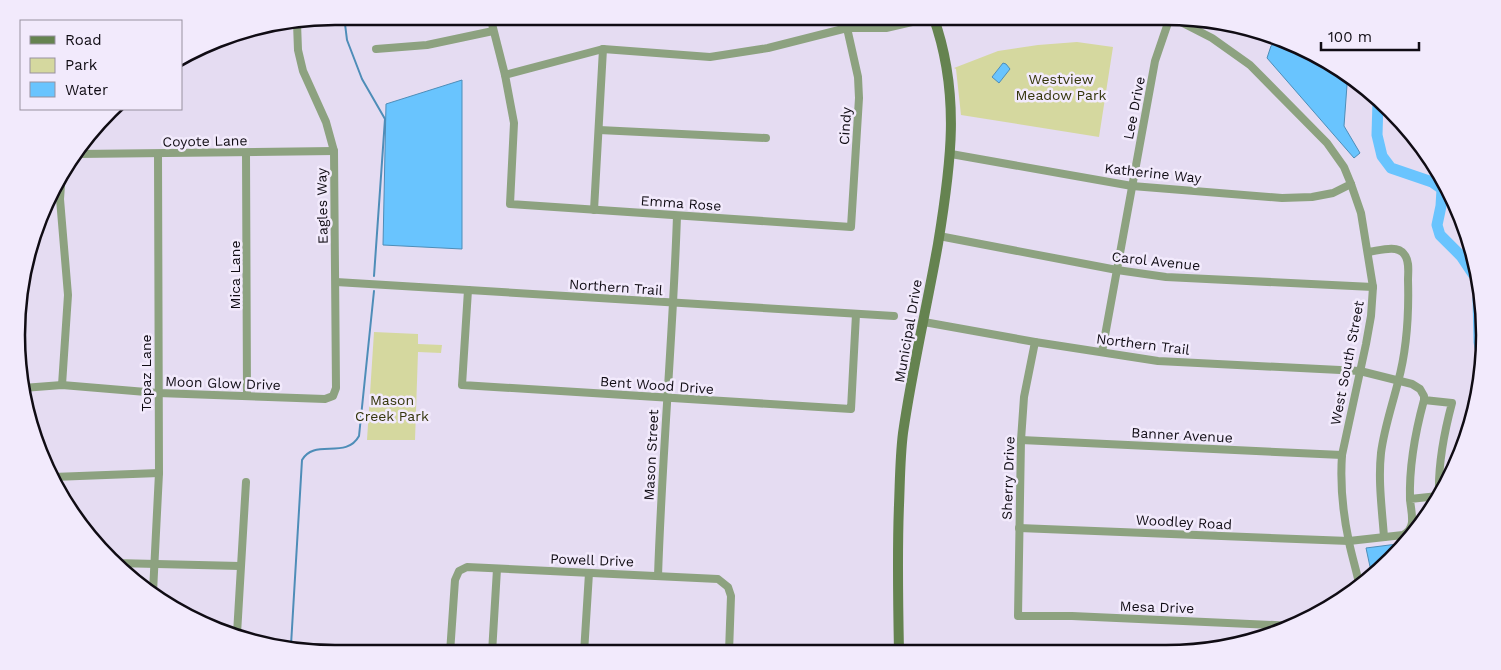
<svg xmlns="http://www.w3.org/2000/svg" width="1501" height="670" font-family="'Work Sans',sans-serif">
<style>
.green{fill:#d5d89f}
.water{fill:#69c4fe;stroke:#4e8db8}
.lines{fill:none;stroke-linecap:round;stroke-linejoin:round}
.stream{stroke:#4e8db8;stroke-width:2}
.river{stroke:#69c4fe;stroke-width:11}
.street{stroke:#8da280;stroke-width:8}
.secondary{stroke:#658350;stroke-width:10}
.labels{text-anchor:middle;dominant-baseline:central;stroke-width:5;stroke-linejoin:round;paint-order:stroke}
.park-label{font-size:14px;fill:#34350b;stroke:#f2eafc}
.street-label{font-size:14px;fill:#100c14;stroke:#f2eafc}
.rim{fill:none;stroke:#100c14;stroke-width:2.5}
</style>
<rect width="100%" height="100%" fill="#e5dcf2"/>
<!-- green -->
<g class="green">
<path d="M1077,42L1113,47L1099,137L961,115L956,69L954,68L998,51L1038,45Z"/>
<path d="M374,332L418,334V344L442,345L441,353L418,352L415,440H367Z"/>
</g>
<!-- water -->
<g class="water">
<path d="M1280,39L1288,40L1349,81L1347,85L1344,126L1360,153L1354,158L1267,58L1271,46Z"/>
<path d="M1003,63L1006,64L1010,69L999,83L992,77Z"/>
<path d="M462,80V249L383,245L386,104Z"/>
<path d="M1405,543L1372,576L1366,548Z"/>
</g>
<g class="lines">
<!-- stream -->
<g class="stream">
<path d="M344,16L347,40L362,79L385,119L374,276"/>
<path d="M1371,96L1377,107"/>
<path d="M291,645L302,460C314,438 346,460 359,436L374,291"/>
</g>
<!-- river -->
<g class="river">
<path d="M1378,101L1377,135L1382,156L1391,168L1432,182L1442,189L1441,206L1437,225L1440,235L1461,256L1473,274"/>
<path d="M1478,299L1479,342L1481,353"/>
</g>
<!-- street -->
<g class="street">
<path d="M490,16L505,75L514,123L510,204L851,227L859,98L858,77L847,28"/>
<path d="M1171,17L1212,38L1250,65L1327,143L1344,167L1351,184L1361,213L1373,287L1371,316L1366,344L1342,455C1340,484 1343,514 1349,542C1352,557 1357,572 1360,588"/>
<path d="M376,49L427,45L493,31"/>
<path d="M505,75L603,49L710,57L768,48L847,28H886L938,16"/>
<path d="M599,130L766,138"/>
<path d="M246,153L247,396"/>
<path d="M77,154L334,151"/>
<path d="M951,154L1132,186L1282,198L1312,197L1333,193L1351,184"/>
<path d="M594,210L603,49"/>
<path d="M939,236L1117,270L1166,277L1373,287"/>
<path d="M1368,252C1378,251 1397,244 1404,254C1410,261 1408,272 1408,280C1409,314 1407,349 1398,382C1392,406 1384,429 1381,453C1378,481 1382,509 1384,537"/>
<path d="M336,282L894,316"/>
<path d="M468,290L462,385L851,409L856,314"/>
<path d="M924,322L1035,342L1158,361L1360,371L1412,384L1420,389L1424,396V400L1452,403C1444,433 1438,463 1439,494"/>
<path d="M1035,342L1024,397L1021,440L1018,616H1072L1295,626"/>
<path d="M1102,352L1155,61L1170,17"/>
<path d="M62,385L68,295L60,199L62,171"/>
<path d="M23,388L62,385L158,393L325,399L333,396L336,388L334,151L326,122L303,71L298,50L297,23"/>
<path d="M1021,440L1342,455"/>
<path d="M53,477L159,473"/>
<path d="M1410,499C1409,465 1415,433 1424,400"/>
<path d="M1019,528L1349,541L1403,535C1417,528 1411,513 1410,499L1438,496"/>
<path d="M115,563L240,566"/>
<path d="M658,576C662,455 673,336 677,216"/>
<path d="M153,592L159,473L158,154"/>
<path d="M237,634L246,482"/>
<path d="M450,653L455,580L459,571L467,567L718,579L728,587L731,596L729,652"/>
<path d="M492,653L497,569"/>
<path d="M584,653L589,573"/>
</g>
<!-- secondary -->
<path class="secondary" d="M899,652C898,603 897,554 899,505C900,481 900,457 903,433C912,370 927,306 938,244C951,165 961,93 933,16"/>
</g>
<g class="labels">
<!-- park labels -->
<g class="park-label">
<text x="1061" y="79">Westview<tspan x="1061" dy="16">Meadow Park</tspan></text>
<text x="392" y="400">Mason<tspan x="392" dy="16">Creek Park</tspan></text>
</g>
<!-- street labels -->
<g class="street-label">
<text transform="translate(1134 108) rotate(-79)">Lee Drive</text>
<text transform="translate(845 126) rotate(-86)">Cindy</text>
<text transform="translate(205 141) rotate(-1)">Coyote Lane</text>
<text transform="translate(1153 173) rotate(6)">Katherine Way</text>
<text transform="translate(681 203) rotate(4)">Emma Rose</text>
<text transform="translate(322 206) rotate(-91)">Eagles Way</text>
<text transform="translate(1156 261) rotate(6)">Carol Avenue</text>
<text transform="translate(235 275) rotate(-90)">Mica Lane</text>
<text transform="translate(616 287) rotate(4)">Northern Trail</text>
<text transform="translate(908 331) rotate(-80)">Municipal Drive</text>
<text transform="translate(1143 344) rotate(7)">Northern Trail</text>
<text transform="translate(1347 363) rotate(-79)">West South Street</text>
<text transform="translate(146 373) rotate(-90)">Topaz Lane</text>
<text transform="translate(223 383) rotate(2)">Moon Glow Drive</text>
<text transform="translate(657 385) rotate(4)">Bent Wood Drive</text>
<text transform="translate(1182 435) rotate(3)">Banner Avenue</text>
<text transform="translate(651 455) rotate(-87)">Mason Street</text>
<text transform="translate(1008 478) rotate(-88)">Sherry Drive</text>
<text transform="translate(1184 522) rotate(3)">Woodley Road</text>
<text transform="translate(592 560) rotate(2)">Powell Drive</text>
<text transform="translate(1157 607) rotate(2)">Mesa Drive</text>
</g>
</g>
<!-- crop -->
<path d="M0 0H1501V670H0ZM335 25H1166A310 310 0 0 1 1476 335V335A310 310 0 0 1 1166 645H335A310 310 0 0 1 25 335V335A310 310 0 0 1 335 25Z" fill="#f2eafc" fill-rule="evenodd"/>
<path class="rim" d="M335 25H1166A310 310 0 0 1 1476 335V335A310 310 0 0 1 1166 645H335A310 310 0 0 1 25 335V335A310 310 0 0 1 335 25Z"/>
<!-- legend -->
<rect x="20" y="20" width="162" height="90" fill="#f2eafc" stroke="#98919f"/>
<rect x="30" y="36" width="25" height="8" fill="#658350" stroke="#98919f"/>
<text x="65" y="45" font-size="15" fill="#100c14">Road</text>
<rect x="30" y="58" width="25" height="15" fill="#d5d89f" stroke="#98919f"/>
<text x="65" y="70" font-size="15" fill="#100c14">Park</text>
<rect x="30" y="82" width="25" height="15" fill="#69c4fe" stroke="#98919f"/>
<text x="65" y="95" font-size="15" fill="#100c14">Water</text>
<!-- scale -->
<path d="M1321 42v8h98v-8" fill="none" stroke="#100c14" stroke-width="2.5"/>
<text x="1328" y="42" font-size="15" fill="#100c14" stroke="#f2eafc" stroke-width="4" paint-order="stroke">100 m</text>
</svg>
